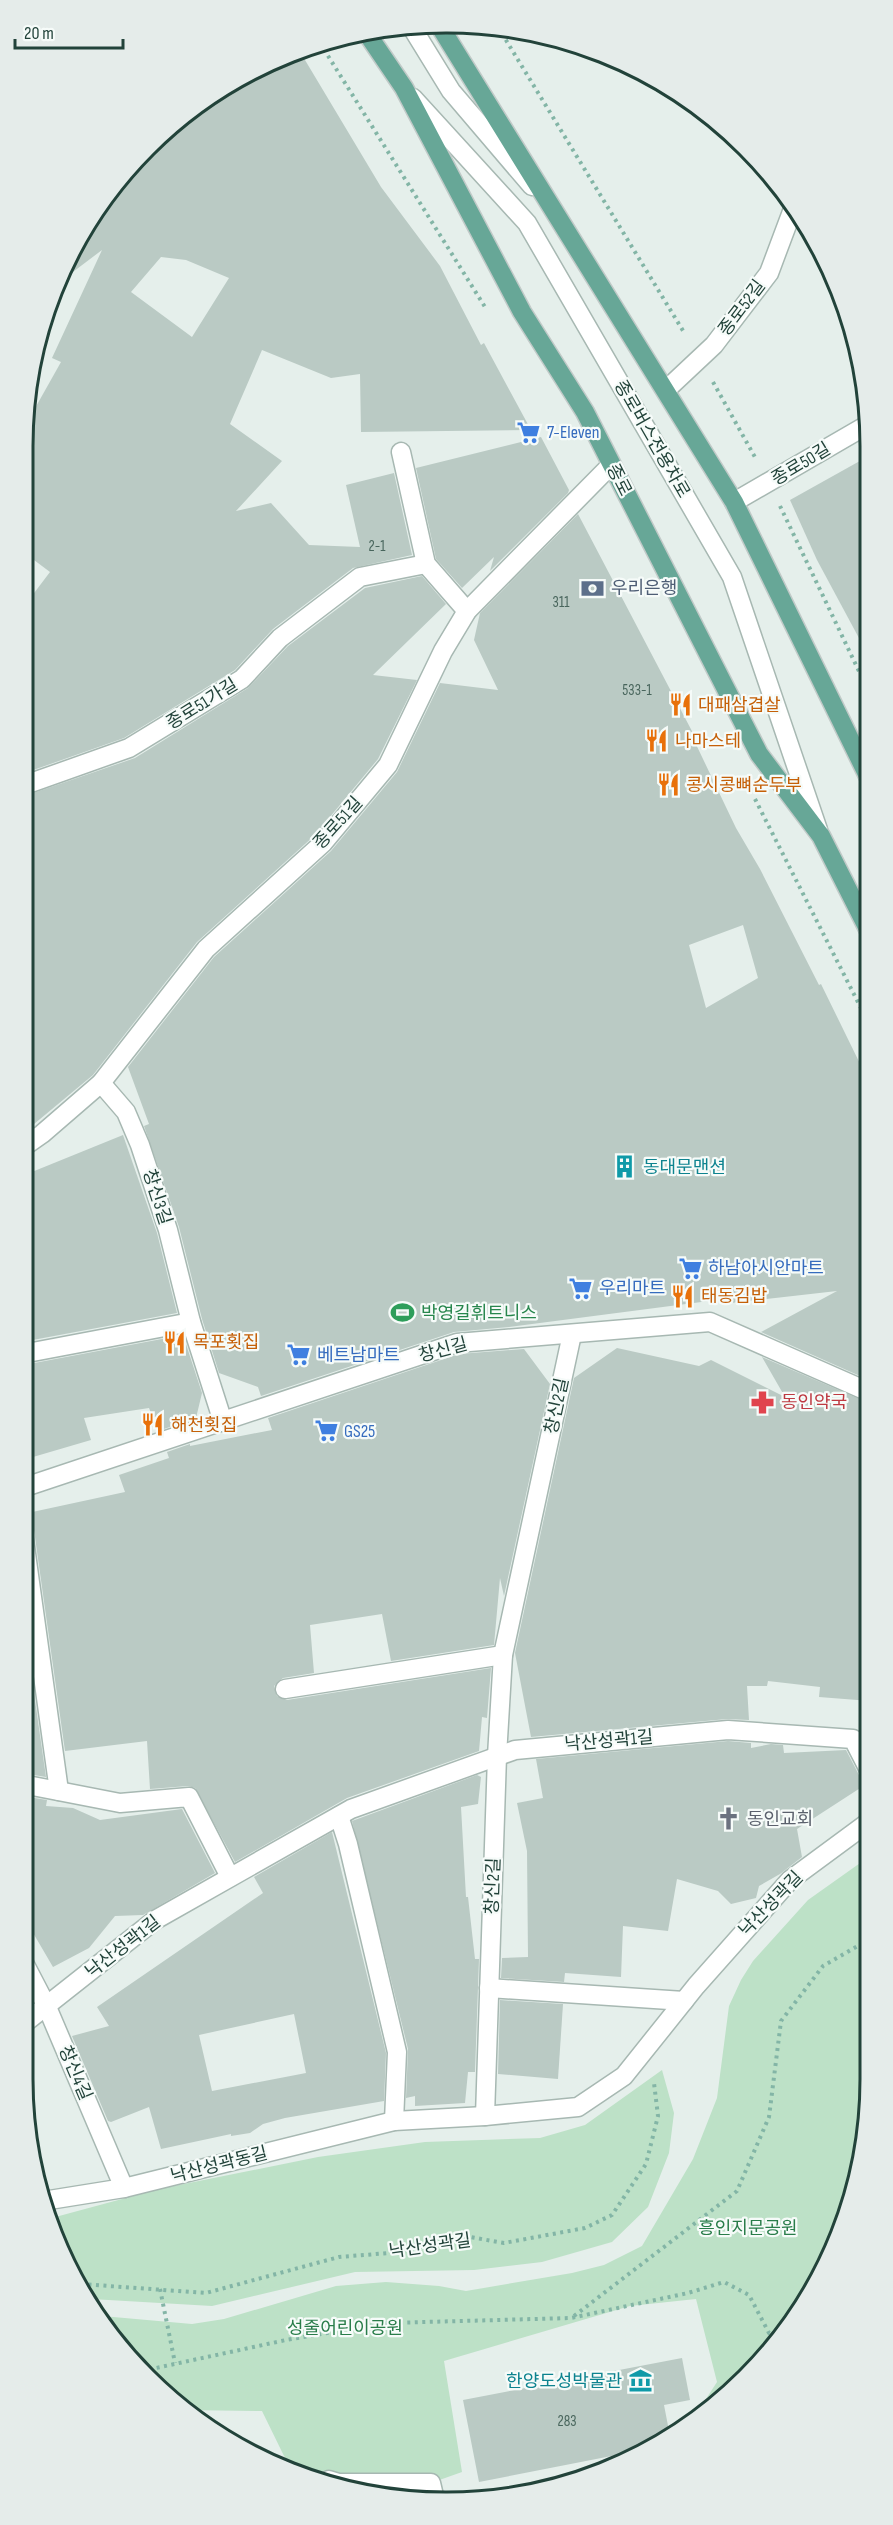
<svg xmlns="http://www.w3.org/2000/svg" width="893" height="2525" font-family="'Sofia Sans Condensed','Noto Sans KR',sans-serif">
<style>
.green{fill:#bde1c7}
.building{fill:#bacac4;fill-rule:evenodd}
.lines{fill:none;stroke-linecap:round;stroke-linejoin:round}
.service-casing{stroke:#a7b8b2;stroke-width:21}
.minor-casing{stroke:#a7b8b2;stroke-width:21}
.primary-casing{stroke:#c1cac8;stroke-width:21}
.path{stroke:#83b5a6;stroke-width:4;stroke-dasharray:3 4.5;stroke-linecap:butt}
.service{stroke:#fff;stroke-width:18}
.minor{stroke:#fff;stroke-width:18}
.primary{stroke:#67a797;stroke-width:18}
.labels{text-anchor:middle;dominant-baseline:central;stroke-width:4.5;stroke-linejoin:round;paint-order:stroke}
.number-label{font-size:15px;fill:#48655c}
.street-label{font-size:18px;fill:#22433a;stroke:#f6fbf9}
.shop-label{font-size:18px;fill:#366cbe;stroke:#f6fbf9;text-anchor:start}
.service-label{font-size:18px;fill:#4e5e75;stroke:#f6fbf9;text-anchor:start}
.food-label{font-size:18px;fill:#c56008;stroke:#f6fbf9;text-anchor:start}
.culture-label{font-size:18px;fill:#0d838f;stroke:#f6fbf9;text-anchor:start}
.leisure-label{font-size:18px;fill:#27864d;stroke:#f6fbf9;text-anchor:start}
.health-label{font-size:18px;fill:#be3a42;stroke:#f6fbf9;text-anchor:start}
.worship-label{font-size:18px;fill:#5b616d;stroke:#f6fbf9;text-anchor:start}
.park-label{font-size:18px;fill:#297d4a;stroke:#f6fbf9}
.rim{fill:none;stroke:#22433a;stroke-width:3}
</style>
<rect width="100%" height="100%" fill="#e5efeb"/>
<!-- green -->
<g class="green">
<path d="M870,1856V2078L856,2188L799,2314L747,2378L689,2425L717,2382L696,2299L630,2306L444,2361L462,2472L431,2483H339L295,2470L284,2456L262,2411L183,2410L128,2358L102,2316L192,2324L224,2319L336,2286L386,2282L439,2286L466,2291L572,2273L604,2265L642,2246L693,2159L717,2098L729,2006L741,1980L753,1961L808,1900Z"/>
<path d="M662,2070L674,2113L669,2153L648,2207L612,2242L542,2262L474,2270L355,2272L212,2306L91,2299L55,2240L48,2219L159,2189L318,2157L425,2142L540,2138L585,2125Z"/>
</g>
<!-- building -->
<g class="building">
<path d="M299,50L381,187L440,266L481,345L484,343L531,430L361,432L360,374L331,378L262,350L230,424L282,461L236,511L271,503L309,545L360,547L346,485L394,473L412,555L353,568L273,629L235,670L124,738L22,774V609L50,572L22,551V447L25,426L61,362L52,358L102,250L57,284L66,259L110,189L167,128L234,79ZM161,257L186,260L229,278L192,337L131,292Z"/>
<path d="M541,437L569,490L568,493L490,571L494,557L462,588L436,559L416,468Z"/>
<path d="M867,457V653L817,560L790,500Z"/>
<path d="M578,514L694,735L692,736L736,828L760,869L819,985L821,984L868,1080L869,1380L761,1332L837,1291L731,1303L723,1289L709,1301L509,1327L454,1332L261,1396L258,1387L219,1373L202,1319L179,1227L144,1126L149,1124L128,1067L214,957L331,851L397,772L440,683L498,690L474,640L480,613ZM743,925L758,978L706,1008L689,945Z"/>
<path d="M422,576L446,604L373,675L417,680L378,759L315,835L197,942L93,1075L22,1134V797L135,758L248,688L288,646L365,588Z"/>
<path d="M123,1135L157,1233L177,1313L22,1342V1176Z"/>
<path d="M183,1335L202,1393L196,1418L158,1431L149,1408L84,1418L91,1440L33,1457L25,1415L34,1413L29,1364Z"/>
<path d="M617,1348L699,1366L711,1360L785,1397L762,1357L869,1403L870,1701L819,1697L820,1687L768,1681L767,1686H747L749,1720L727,1719L531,1737L515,1653L574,1378Z"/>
<path d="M524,1349L550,1384L504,1596L500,1578L494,1645L391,1661L382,1614L310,1625L314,1673L283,1678L274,1686L277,1696L287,1700L491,1668L487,1718L482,1717L479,1751L347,1798L235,1862L195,1788L188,1786L150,1789L147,1741L65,1751L33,1523L30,1518L23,1514L125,1492L119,1475L169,1458L167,1452L190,1444V1446L272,1430L268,1418L459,1354Z"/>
<path d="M22,1610L46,1777L22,1773Z"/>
<path d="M728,1741L751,1743V1748L771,1744L783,1745L784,1753L846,1750L860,1777L868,1783L797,1829L802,1857L780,1874L759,1886L756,1898L731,1904L718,1891L677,1879L668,1931L623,1926L621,1977L565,1973L564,1982L501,1978L502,1958L528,1957L527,1851L517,1803L543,1798L536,1759Z"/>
<path d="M477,1775L481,1777L478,1804L461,1807L466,1897H468L475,1959H479L475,2072H468L465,2103L415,2106V2096L406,2098L408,2049L352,1821Z"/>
<path d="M22,1796L47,1800L46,1806L73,1808L100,1820L182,1809L215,1873L143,1915L115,1916L89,1948L53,1967L22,1914Z"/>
<path d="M332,1832L386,2053L384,2101L285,2118L263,2124L250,2133L231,2136V2134L161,2149L149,2107L111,2122L108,2121L72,2036L109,2026L97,2007L263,1893L254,1877ZM294,2014L306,2073L212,2091L199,2035Z"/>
<path d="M500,2000L563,2004L558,2079L498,2074Z"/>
<path d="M682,2358L690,2400L664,2405L670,2436L637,2451L479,2482L463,2400Z"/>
</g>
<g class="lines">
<defs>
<g id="service">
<path d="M411,26L451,91L532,186"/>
<path d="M413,98L527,223L732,577L818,830"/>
<path d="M43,2201L124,2188L394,2121L485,2116L578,2107L624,2076L696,1986L790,1880L870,1821"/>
<path d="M329,2480L339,2483H431L435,2500"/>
</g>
<g id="minor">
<path d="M666,390L714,345L769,273L793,209"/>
<path d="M401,452L426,564L467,611"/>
<path d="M734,502L867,425"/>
<path d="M22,786L129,748L242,679L280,638L360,577L426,564"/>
<path d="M101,1083L126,1112L140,1145L168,1230L191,1322L223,1422"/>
<path d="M22,1148L42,1134L101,1083L206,949L323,843L388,765L443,651L467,611L611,465"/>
<path d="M22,1354L191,1322"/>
<path d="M22,1488L457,1343L710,1322L869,1392"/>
<path d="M22,1525L59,1791"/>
<path d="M285,1689L503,1655"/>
<path d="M22,1784L120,1803L189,1797L230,1877"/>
<path d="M339,1816L348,1844L397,2052L394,2121"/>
<path d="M22,1959L47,2007L124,2188"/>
<path d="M489,1988L684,2001"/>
<path d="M22,2025L155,1920L351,1809L515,1750L728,1730L853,1739L870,1772"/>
<path d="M485,2116L497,1756L503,1655L572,1334"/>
</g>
<g id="primary">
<path d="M439,25L734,502L868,776"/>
<path d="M366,32L404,88L522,312L585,412L759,754L821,836L868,929"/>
</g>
</defs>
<!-- service casing -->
<use href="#service" class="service-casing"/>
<!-- minor casing -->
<use href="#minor" class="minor-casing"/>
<!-- primary casing -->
<use href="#primary" class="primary-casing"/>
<!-- path -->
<g class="path">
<path d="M498,27L685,334"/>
<path d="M320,43L485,307"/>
<path d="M713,382L756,459"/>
<path d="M780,506L867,688"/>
<path d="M755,799L868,1022"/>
<path d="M81,2284L206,2293L339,2257L389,2253L470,2237L504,2243L585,2228L612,2215L646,2164L658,2116L654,2083"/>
<path d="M160,2289L175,2363"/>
<path d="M574,2316L737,2191L769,2117L781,2021L823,1966L870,1939"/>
<path d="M142,2371L286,2340L388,2323L571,2318L688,2293L724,2282L749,2295L769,2333L780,2337"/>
</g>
<!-- service -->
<use href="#service" class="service"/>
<!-- minor -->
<use href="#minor" class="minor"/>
<!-- primary -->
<use href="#primary" class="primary"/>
</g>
<!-- icons -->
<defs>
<symbol id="supermarket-bare" viewBox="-9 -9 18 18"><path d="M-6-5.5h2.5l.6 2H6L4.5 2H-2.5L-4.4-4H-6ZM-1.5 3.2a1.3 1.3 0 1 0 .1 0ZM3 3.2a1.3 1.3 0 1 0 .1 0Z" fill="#3f7fe0" stroke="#f6fbf9" stroke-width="2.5" paint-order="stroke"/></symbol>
<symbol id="bank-bare" viewBox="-9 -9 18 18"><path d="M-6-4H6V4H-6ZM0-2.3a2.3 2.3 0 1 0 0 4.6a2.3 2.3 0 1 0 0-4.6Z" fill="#5c6f8a" stroke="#f6fbf9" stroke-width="2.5" paint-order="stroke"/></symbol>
<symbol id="restaurant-bare" viewBox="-9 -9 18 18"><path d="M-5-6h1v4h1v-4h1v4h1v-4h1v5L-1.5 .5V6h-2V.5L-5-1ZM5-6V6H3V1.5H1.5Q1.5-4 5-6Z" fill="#e8710a" stroke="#f6fbf9" stroke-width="2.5" paint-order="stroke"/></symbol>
<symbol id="building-bare" viewBox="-9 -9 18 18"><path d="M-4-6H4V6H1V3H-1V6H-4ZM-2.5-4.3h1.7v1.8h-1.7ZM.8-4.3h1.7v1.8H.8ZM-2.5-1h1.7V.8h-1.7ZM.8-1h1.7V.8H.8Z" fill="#0f9aa8" stroke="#f6fbf9" stroke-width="2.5" paint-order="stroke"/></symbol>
<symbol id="stadium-bare" viewBox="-9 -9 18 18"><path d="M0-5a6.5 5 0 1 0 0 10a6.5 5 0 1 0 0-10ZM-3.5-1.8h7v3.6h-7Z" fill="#2e9e5b" stroke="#f6fbf9" stroke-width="2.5" paint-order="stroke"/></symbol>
<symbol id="pharmacy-bare" viewBox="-9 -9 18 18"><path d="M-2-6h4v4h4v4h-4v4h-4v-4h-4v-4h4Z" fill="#e0444e" stroke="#f6fbf9" stroke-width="2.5" paint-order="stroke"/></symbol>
<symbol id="church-bare" viewBox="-9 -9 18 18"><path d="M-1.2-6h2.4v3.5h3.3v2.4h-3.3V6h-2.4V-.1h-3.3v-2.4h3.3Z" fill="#6b7280" stroke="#f6fbf9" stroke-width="2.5" paint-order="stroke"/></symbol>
<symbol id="museum-bare" viewBox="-9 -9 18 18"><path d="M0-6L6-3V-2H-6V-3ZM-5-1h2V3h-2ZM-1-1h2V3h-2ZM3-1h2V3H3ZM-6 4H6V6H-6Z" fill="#0f9aa8" stroke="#f6fbf9" stroke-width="2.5" paint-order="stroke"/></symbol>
</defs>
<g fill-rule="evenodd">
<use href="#supermarket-bare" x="512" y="416" width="33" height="33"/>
<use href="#bank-bare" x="576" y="572" width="33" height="33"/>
<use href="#restaurant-bare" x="664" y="688" width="33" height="33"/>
<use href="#restaurant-bare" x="640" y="724" width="33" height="33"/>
<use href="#restaurant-bare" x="652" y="768" width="33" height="33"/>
<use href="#building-bare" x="608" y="1150" width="33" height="33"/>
<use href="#supermarket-bare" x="674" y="1252" width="33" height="33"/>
<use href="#supermarket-bare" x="564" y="1272" width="33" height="33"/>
<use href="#restaurant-bare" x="666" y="1280" width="33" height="33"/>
<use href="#stadium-bare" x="386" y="1296" width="33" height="33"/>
<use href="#restaurant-bare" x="158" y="1326" width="33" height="33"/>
<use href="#supermarket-bare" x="282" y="1338" width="33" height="33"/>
<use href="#pharmacy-bare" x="746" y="1386" width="33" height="33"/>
<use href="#restaurant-bare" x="136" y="1408" width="33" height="33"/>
<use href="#supermarket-bare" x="310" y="1414" width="33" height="33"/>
<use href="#church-bare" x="712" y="1802" width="33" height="33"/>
<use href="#museum-bare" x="624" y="2364" width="33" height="33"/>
</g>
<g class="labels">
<!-- number labels -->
<g class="number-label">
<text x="377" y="546">2-1</text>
<text x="561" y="602">311</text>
<text x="637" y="690">533-1</text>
<text x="567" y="2421">283</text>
</g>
<!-- street labels -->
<g class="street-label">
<text transform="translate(742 308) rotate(-53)">종로52길</text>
<text transform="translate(652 439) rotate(60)">종로버스전용차로</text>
<text transform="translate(801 464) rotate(-31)">종로50길</text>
<text transform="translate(619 480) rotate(63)">종로</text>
<text transform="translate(202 704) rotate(-32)">종로51가길</text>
<text transform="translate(338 823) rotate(-48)">종로51길</text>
<text transform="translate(157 1197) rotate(72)">창신3길</text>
<text transform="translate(443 1350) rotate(-15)">창신길</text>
<text transform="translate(557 1406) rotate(-78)">창신2길</text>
<text transform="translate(609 1741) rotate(-5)">낙산성곽1길</text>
<text transform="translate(493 1886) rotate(-88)">창신2길</text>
<text transform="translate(771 1904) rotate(-46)">낙산성곽길</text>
<text transform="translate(123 1947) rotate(-38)">낙산성곽1길</text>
<text transform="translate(75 2073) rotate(67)">창신4길</text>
<text transform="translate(219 2165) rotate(-14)">낙산성곽동길</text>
<text transform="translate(430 2246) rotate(-8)">낙산성곽길</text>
</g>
<!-- shop labels -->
<g class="shop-label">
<text x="547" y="432">7-Eleven</text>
<text x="708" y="1268">하남아시안마트</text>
<text x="599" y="1288">우리마트</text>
<text x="317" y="1355">베트남마트</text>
<text x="344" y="1431">GS25</text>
</g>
<!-- service labels -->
<g class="service-label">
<text x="611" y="588">우리은행</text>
</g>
<!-- food labels -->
<g class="food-label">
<text x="698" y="705">대패삼겹살</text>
<text x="675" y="741">나마스테</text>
<text x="686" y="785">콩시콩뼈순두부</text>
<text x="701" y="1296">태동김밥</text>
<text x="193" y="1342">목포횟집</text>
<text x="171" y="1425">해천횟집</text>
</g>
<!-- culture labels -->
<g class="culture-label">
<text x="643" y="1167">동대문맨션</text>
<text x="622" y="2381" text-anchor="end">한양도성박물관</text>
</g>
<!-- leisure labels -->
<g class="leisure-label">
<text x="421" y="1313">박영길휘트니스</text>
</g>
<!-- health labels -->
<g class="health-label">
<text x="781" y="1402">동인약국</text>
</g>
<!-- worship labels -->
<g class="worship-label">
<text x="747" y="1819">동인교회</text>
</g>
<!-- park labels -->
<g class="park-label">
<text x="748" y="2228">흥인지문공원</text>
<text x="345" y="2328">성줄어린이공원</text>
</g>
</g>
<!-- crop -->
<path d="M0 0H893V2525H0ZM446 33H447A413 413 0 0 1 860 446V2079A413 413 0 0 1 447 2492H446A413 413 0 0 1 33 2079V446A413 413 0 0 1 446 33Z" fill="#e5ecea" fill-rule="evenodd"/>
<path class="rim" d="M446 33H447A413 413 0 0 1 860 446V2079A413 413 0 0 1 447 2492H446A413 413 0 0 1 33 2079V446A413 413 0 0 1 446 33Z"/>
<!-- scale -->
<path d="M15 39v9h108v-9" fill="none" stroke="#22433a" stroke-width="3"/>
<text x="24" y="39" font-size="18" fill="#22433a" stroke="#f6fbf9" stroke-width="4.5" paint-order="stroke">20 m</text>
</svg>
